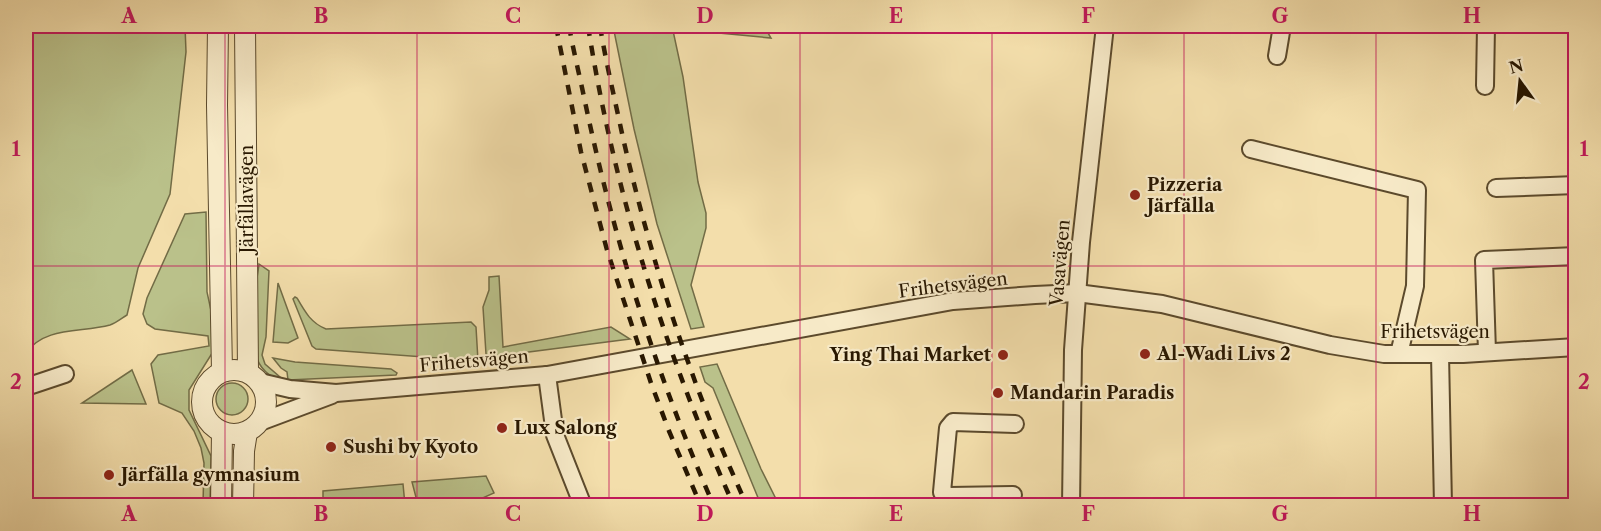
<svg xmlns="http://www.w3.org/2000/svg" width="1601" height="531" font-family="'Libre Caslon Text',serif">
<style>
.green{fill:#bac18a;stroke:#726c46;stroke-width:1.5}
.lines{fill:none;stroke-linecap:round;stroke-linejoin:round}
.minor-casing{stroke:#5c4a2c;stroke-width:20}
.tertiary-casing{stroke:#5c4a2c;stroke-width:22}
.minor{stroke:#f7eac8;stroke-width:16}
.tertiary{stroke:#f7eac8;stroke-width:20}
.rail{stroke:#291801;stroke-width:4.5;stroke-dasharray:10 10;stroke-linecap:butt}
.grid{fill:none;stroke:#c2185b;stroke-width:1.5;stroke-opacity:0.55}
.poi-dot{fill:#8f2418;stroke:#f7eac8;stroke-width:2}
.labels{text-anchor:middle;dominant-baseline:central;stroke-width:4.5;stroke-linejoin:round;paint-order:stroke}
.poi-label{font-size:18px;font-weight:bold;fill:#291801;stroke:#f7eac8;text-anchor:start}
.street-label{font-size:18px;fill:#291801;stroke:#f7eac8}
.neatline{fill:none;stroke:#c2185b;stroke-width:2}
.grid-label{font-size:20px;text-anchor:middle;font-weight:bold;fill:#c2185b}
</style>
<rect width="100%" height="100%" fill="#f3deab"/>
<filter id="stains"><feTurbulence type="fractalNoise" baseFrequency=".00333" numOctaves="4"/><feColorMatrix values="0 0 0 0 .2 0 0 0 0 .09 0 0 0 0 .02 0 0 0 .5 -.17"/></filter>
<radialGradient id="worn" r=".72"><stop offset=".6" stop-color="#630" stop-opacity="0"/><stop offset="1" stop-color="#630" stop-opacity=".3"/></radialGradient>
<!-- green -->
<g class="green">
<path d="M26,26H185L186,52L170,194L138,268L127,315C122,318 116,323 110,325C81,333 45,326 26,353Z"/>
<path d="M613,26H672L683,77L698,182L706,213V228L691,285L704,327L691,329L657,224L634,129Z"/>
<path d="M686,26H764L771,38L687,30Z"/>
<path d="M206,212L207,292L216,334V347L189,390V410L211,456L210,505H203L204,463L201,448L194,431L182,413L159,403L151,364L158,355L209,346L208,336L155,329L147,324L143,314L147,298L185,214Z"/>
<path d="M259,264L269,271L266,337L262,355L265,364L280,377L279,380C237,365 255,298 259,264Z"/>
<path d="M499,276L503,347L611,327L630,339L521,353L515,357L492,360L486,354L483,307L489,290V277Z"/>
<path d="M278,283L298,338L288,343L273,342Z"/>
<path d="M295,297L297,298C305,312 311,323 326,329L471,322L476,327L478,361L316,349L312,346L293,299Z"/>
<path d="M273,358L295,362L391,369L397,373L396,375L288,380L287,372L281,368Z"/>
<path d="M717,364L761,469L779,505H761L713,388L705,382L700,367Z"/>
<path d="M132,370L146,404L82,403Z"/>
<circle cx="232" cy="399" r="16"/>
<path d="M486,476L494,493L467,505H418L412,482Z"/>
<path d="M403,484L405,505H323V491Z"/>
</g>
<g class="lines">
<defs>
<g id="minor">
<path d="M1277,56L1282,26"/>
<path d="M1485,86L1486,26"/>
<path d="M1251,149L1417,190L1415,286L1399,354"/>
<path d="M1496,188L1576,185"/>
<path d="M1487,352L1484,260L1576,256"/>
<path d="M1440,354L1443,506"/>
<path d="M547,375L555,435L583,506"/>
<path d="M260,382L290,389L336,393L547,375L953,301L1035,295L1077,293L1162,304L1330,345L1384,354H1463L1576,347"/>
<path d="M26,387L65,374"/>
<path d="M260,422L332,395"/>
<path d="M1013,495L949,496L942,492L948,428L953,422L1015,424"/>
<path d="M1071,506L1073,350L1081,242L1105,26"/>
</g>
<g id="tertiary">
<path d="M218,26L217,105L222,371"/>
<path d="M245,26L248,372"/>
<circle cx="234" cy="402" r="32"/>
<path d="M221,506L222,432"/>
<path d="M243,506L244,451L247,432"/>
</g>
</defs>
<!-- minor casing -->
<use href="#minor" class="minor-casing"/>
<!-- tertiary casing -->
<use href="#tertiary" class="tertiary-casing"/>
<!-- minor -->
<use href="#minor" class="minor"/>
<!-- tertiary -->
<use href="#tertiary" class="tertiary"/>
<!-- rail -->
<g class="rail">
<path d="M556,26L581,152L607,250L651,383L669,431L701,506"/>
<path d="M569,26C573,49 579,73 584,97C613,237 656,375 714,506"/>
<path d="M588,26C614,191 665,353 734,506"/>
<path d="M600,26C606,63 615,100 623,138C641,216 663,294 691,370C707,416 727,461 747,506"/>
</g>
</g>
<!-- grid -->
<path class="grid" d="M225,26V506M417,26V506M609,26V506M800,26V506M992,26V506M1184,26V506M1376,26V506M26,266H1576"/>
<!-- markers -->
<g class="poi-dot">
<circle cx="1135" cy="195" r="6"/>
<circle cx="1145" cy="354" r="6"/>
<circle cx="1003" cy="355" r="6"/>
<circle cx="998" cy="393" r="6"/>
<circle cx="502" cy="428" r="6"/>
<circle cx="331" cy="447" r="6"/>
<circle cx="109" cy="475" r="6"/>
</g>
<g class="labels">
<!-- poi labels -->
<g class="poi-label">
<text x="1147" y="185">Pizzeria<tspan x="1147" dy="21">Järfälla</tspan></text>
<text x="1157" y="354">Al-Wadi Livs 2</text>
<text x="991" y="355" text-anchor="end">Ying Thai Market</text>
<text x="1010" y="393">Mandarin Paradis</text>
<text x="514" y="428">Lux Salong</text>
<text x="343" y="447">Sushi by Kyoto</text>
<text x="121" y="475">Järfälla gymnasium</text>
</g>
<!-- street labels -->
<g class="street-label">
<text transform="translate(247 199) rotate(-90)">Järfällavägen</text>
<text transform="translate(1060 263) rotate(-85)">Vasavägen</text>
<text transform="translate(953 285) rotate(-7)">Frihetsvägen</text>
<text x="1435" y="332">Frihetsvägen</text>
<text transform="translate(474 361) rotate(-5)">Frihetsvägen</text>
</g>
</g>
<!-- margin -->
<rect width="1601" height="531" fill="none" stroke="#f3deab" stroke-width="66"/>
<!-- north arrow -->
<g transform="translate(1520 81) rotate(345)" stroke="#f7eac8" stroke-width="4.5" paint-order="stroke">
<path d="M0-4.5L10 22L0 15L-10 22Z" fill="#291801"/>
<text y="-9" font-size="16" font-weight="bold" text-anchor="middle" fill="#291801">N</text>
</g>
<rect x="33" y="33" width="1535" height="465" class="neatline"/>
<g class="grid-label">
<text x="129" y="23">A</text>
<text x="321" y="23">B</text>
<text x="513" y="23">C</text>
<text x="705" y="23">D</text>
<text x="896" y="23">E</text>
<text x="1088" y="23">F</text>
<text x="1280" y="23">G</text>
<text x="1472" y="23">H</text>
<text x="16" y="156">1</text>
<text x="1584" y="156">1</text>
<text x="16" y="389">2</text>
<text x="1584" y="389">2</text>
<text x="129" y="521">A</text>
<text x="321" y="521">B</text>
<text x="513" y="521">C</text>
<text x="705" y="521">D</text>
<text x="896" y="521">E</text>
<text x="1088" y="521">F</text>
<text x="1280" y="521">G</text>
<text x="1472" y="521">H</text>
</g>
<rect width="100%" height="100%" filter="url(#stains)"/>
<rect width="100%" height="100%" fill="url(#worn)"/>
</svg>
